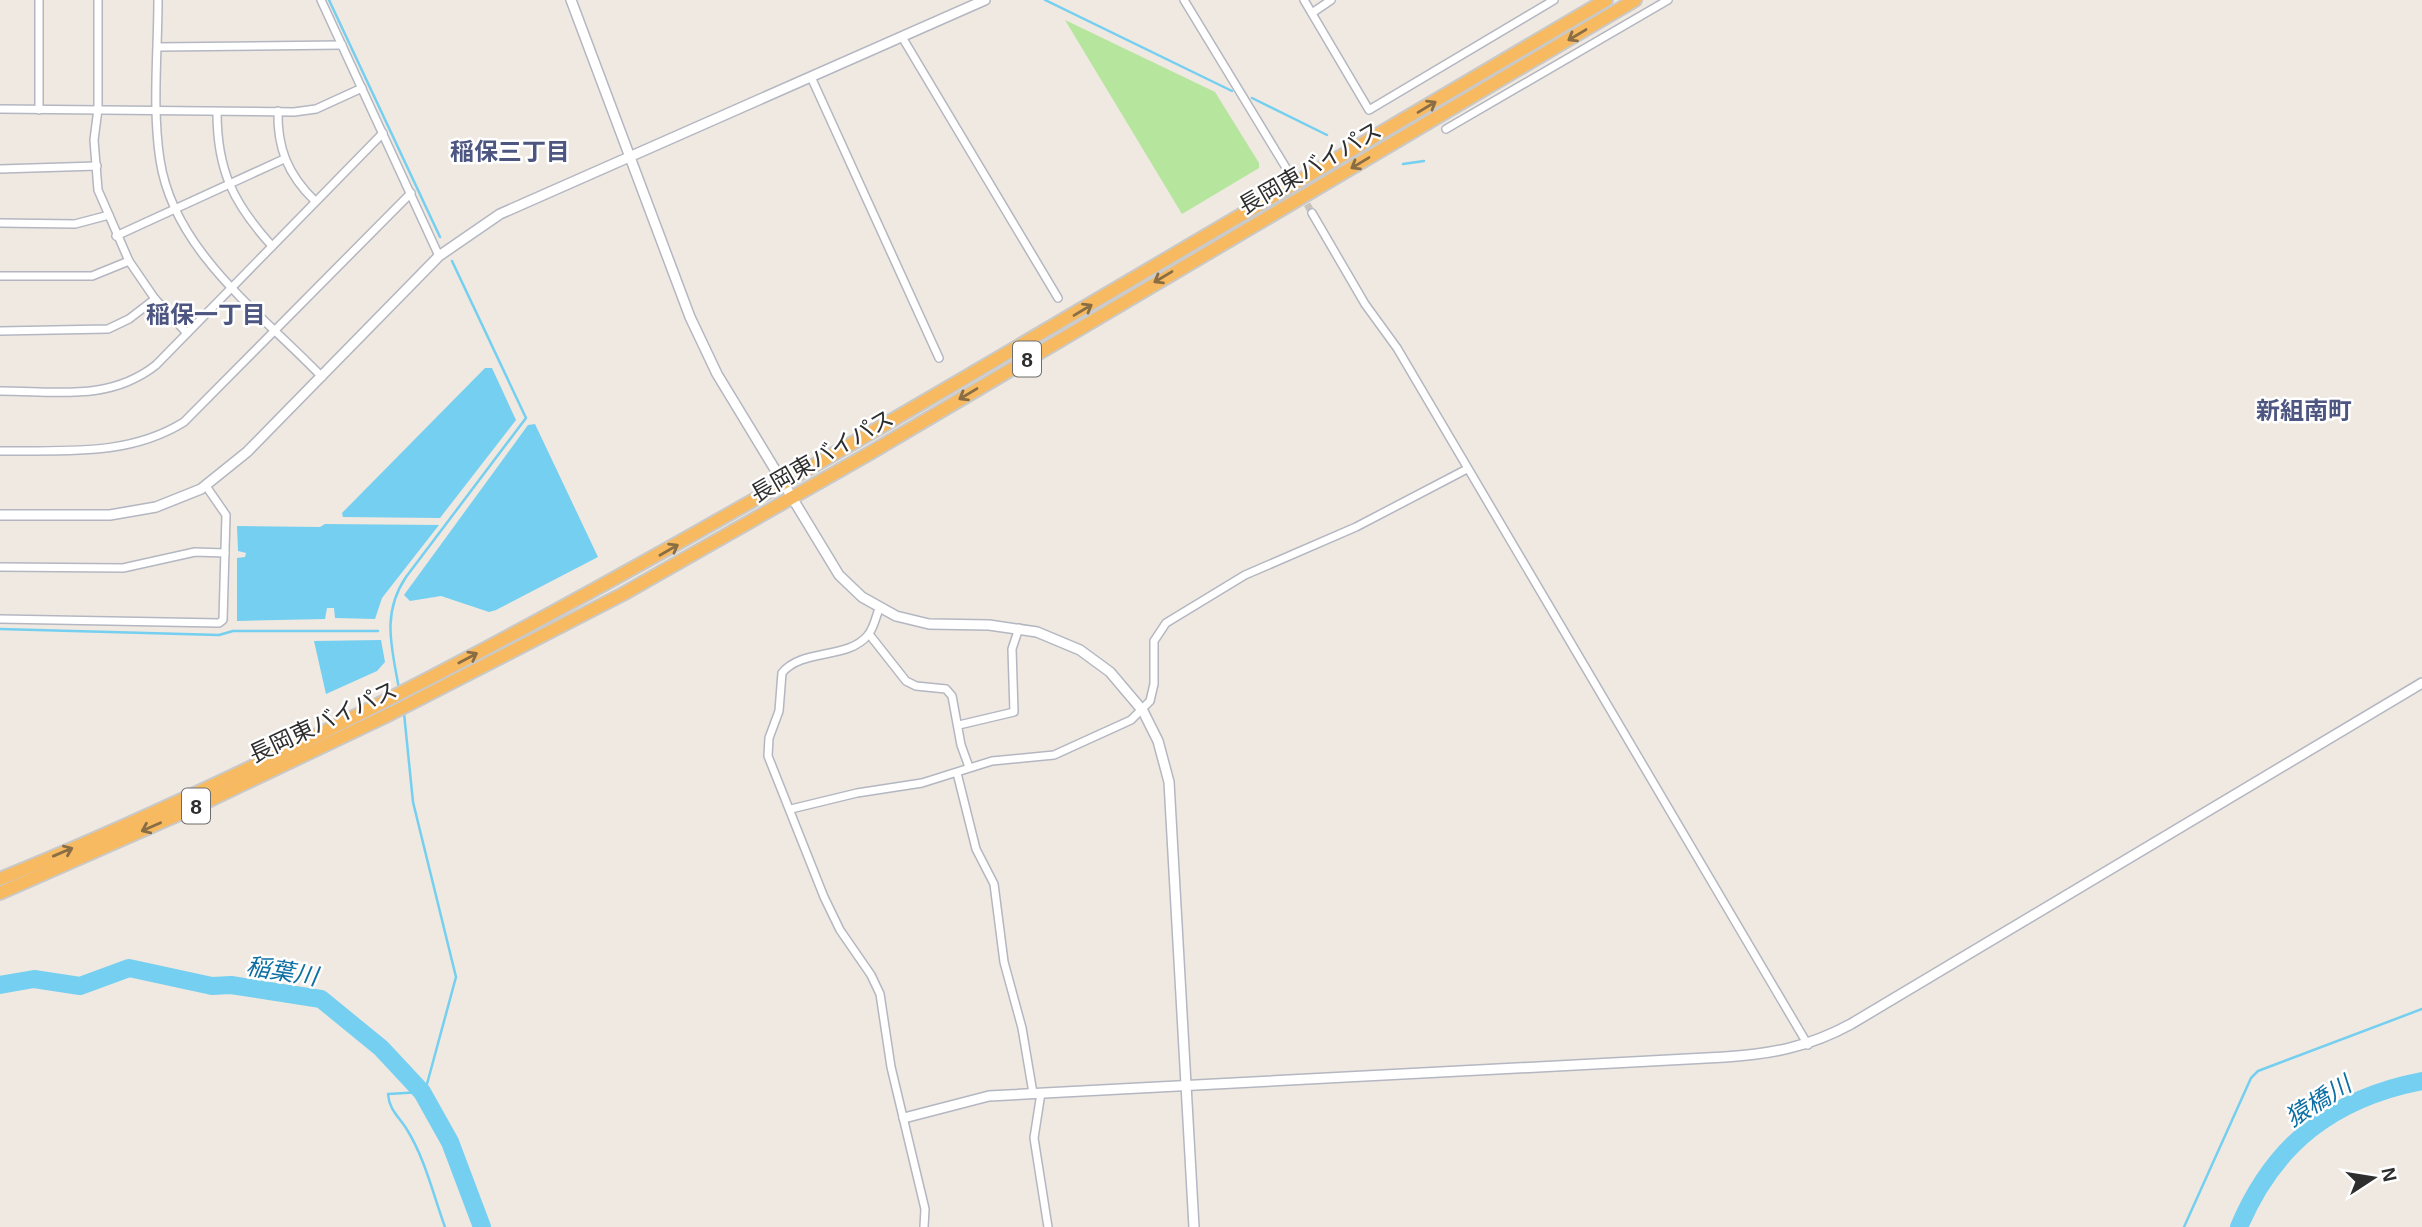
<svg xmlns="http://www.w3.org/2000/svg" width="2422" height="1227" font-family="Arial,'Noto Sans JP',sans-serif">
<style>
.green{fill:#b6e59e}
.water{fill:#75cff0}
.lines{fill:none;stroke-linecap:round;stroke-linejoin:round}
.stream{stroke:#75cff0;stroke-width:2.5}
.river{stroke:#75cff0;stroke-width:18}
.minor-tunnel{stroke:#c8c4bd;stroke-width:7;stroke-dasharray:7 3.5;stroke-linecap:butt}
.minor-casing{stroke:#b4b7c1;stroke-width:10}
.tertiary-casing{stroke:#b4b7c1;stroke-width:12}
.trunk-casing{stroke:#c9c9c9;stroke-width:16}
.minor{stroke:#fff;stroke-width:7}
.tertiary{stroke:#fff;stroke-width:9}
.trunk{stroke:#f8ba60;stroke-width:12}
.oneway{stroke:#896d44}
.labels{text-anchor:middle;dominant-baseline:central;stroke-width:5;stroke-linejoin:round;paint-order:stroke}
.shield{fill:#fff;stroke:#6d6d6d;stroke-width:2}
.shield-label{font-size:21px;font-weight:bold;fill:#2e2e2e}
.street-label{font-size:23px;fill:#2e2e2e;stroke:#fff}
.neighbourhood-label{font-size:24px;font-weight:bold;fill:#4d5680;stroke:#fff}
.water-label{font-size:24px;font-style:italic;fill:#0d6fa3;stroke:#fff}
</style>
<rect width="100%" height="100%" fill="#efe9e1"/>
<!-- green -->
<path class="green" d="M1065,20L1215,92L1259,163V168L1182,214Z"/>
<!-- water -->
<g class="water">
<path d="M485,368H492L516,420L440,518L343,517L342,513Z"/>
<path d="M535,424L598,557L496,610L489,612L441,596L410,601L404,595L528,425Z"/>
<path d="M325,524L439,525L382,598L375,619L335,618L334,608H327L325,619L237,621V558L245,557L246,553L238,551L237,526L320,527Z"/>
<path d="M381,640L385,662L377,671L326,694L314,641Z"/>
</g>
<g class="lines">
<!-- stream -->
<g class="stream">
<path d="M329,0L440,237"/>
<path d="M1045,0L1232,91"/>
<path d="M1252,98L1327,135"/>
<path d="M1403,164L1424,161"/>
<path d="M0,629L219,635L233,631H378"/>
<path d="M399,689C392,648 381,614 406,577L526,418L452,261"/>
<path d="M404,713L413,802L456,977L427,1084L422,1092L388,1094C389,1109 398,1116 406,1128C425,1158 433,1194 445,1227"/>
<path d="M2184,1227L2251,1078L2258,1071L2422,1009"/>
</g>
<!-- river -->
<g class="river">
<path d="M0,985L34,979L80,986L129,968L212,986L231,985L321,999L381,1048L422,1092L450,1142L482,1227"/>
<path d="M2239,1227C2274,1144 2333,1098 2422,1081"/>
</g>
<!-- minor-tunnel -->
<path class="minor-tunnel" d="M1302,195L1312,213"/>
<defs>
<g id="minor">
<path d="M98,0V109L94,140L98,190L129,261L155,299L187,333"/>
<path d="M158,0C158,52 152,108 160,160C174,252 261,313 322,377"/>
<path d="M321,0L439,256"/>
<path d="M1184,0L1291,176"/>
<path d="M1304,0L1369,110L1554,0"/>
<path d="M1312,13L1331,0"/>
<path d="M902,37L1058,298"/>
<path d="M158,47L342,45"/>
<path d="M811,77L939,358"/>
<path d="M0,109L294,112L316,109L362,88"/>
<path d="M39,110V0"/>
<path d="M278,111C277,148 288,175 315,201"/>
<path d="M217,112C217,170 233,203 272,246"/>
<path d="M1446,129L1668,0"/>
<path d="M0,169L97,166"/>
<path d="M1312,213L1365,304L1397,348L1808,1045"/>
<path d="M0,223L75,224L109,215"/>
<path d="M116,236L284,159"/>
<path d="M0,276H92L129,261"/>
<path d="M0,331L108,329L129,319L155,299"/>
<path d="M0,391C56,391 109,402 156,365L383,133"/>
<path d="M0,451C63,450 128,457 184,422L411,193"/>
<path d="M0,567L123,568L195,552L225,553"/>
<path d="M879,609C876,616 874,628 868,635C848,660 802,648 782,673L779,711L769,738L768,756L824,897L840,930L871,975L880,994L891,1067L925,1209L924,1227"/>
<path d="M0,619L219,623L223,620L226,515L206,486"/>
<path d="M869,634L906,681L916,686L946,689L952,696L961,745L969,767"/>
<path d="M959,725L1014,712L1012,649L1019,628"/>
<path d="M957,773L976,849L994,884L1004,962L1022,1028L1033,1093"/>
<path d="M791,809L857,793L922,783L992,761L1054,755L1131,720L1150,701L1154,684V641L1166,623L1245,575L1356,527L1467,469"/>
<path d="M1041,1093L1034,1138L1048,1227"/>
</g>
<g id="tertiary">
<path d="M571,0L690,317L717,374L839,575L862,597L896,616L929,624L989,625L1037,632L1080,650L1110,672L1143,711L1158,741L1169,782L1194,1227"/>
<path d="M0,515H110L156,507L201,489L247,452L439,256L500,214L985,0"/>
<path d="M904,1118L989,1096L1725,1057C1771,1054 1809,1047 1851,1024L2422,683"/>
</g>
<g id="trunk">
<path d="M0,879C333,743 645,565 956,383C1173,256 1390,129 1606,0"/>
<path d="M0,893L193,808L390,714L623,594L870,453L1635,0"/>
</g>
</defs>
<!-- minor casing -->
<use href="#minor" class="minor-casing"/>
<!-- tertiary casing -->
<use href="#tertiary" class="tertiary-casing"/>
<!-- trunk casing -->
<use href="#trunk" class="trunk-casing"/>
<!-- minor -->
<use href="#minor" class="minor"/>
<!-- tertiary -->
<use href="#tertiary" class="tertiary"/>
<!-- trunk -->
<use href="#trunk" class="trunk"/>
</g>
<!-- one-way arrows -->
<defs><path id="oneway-shaft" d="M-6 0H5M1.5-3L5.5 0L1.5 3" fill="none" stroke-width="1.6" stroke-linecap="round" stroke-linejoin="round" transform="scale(1.75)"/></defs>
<g class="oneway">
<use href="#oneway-shaft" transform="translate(1577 35) rotate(149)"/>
<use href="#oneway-shaft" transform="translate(1427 107) rotate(-31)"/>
<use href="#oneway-shaft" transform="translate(1360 163) rotate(149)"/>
<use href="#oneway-shaft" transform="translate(1163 277) rotate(149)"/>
<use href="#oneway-shaft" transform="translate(1083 310) rotate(-31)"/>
<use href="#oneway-shaft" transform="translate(968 394) rotate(149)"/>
<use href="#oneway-shaft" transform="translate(669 550) rotate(-30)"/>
<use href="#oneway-shaft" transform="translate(468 658) rotate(-28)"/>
<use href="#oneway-shaft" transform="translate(151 827) rotate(156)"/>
<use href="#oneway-shaft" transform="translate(63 852) rotate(-23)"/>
</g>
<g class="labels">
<!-- shield labels -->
<g class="shield">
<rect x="1013" y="341.5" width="28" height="35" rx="5"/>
<rect x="182" y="788.5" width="28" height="35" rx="5"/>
</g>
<g class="shield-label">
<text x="1027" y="359">8</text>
<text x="196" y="806">8</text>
</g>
<!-- street labels -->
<g class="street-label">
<text transform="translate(1310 168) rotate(-30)">長岡東バイパス</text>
<text transform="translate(822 456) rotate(-30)">長岡東バイパス</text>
<text transform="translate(323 722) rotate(-25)">長岡東バイパス</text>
</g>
<!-- neighbourhood labels -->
<g class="neighbourhood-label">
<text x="510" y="151">稲保三丁目</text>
<text x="206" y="314">稲保一丁目</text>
<text x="2304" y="410">新組南町</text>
</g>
<!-- water labels -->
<g class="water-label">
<text transform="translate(282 971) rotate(9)">稲葉川</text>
<text transform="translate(2318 1101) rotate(-32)">猿橋川</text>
</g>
</g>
<!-- north arrow -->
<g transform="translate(2373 1178) rotate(78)" stroke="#ffffff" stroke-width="5" paint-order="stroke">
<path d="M0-5L12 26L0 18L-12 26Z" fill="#2e2e2e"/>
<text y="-10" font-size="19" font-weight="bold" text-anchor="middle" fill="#2e2e2e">N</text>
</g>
</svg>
